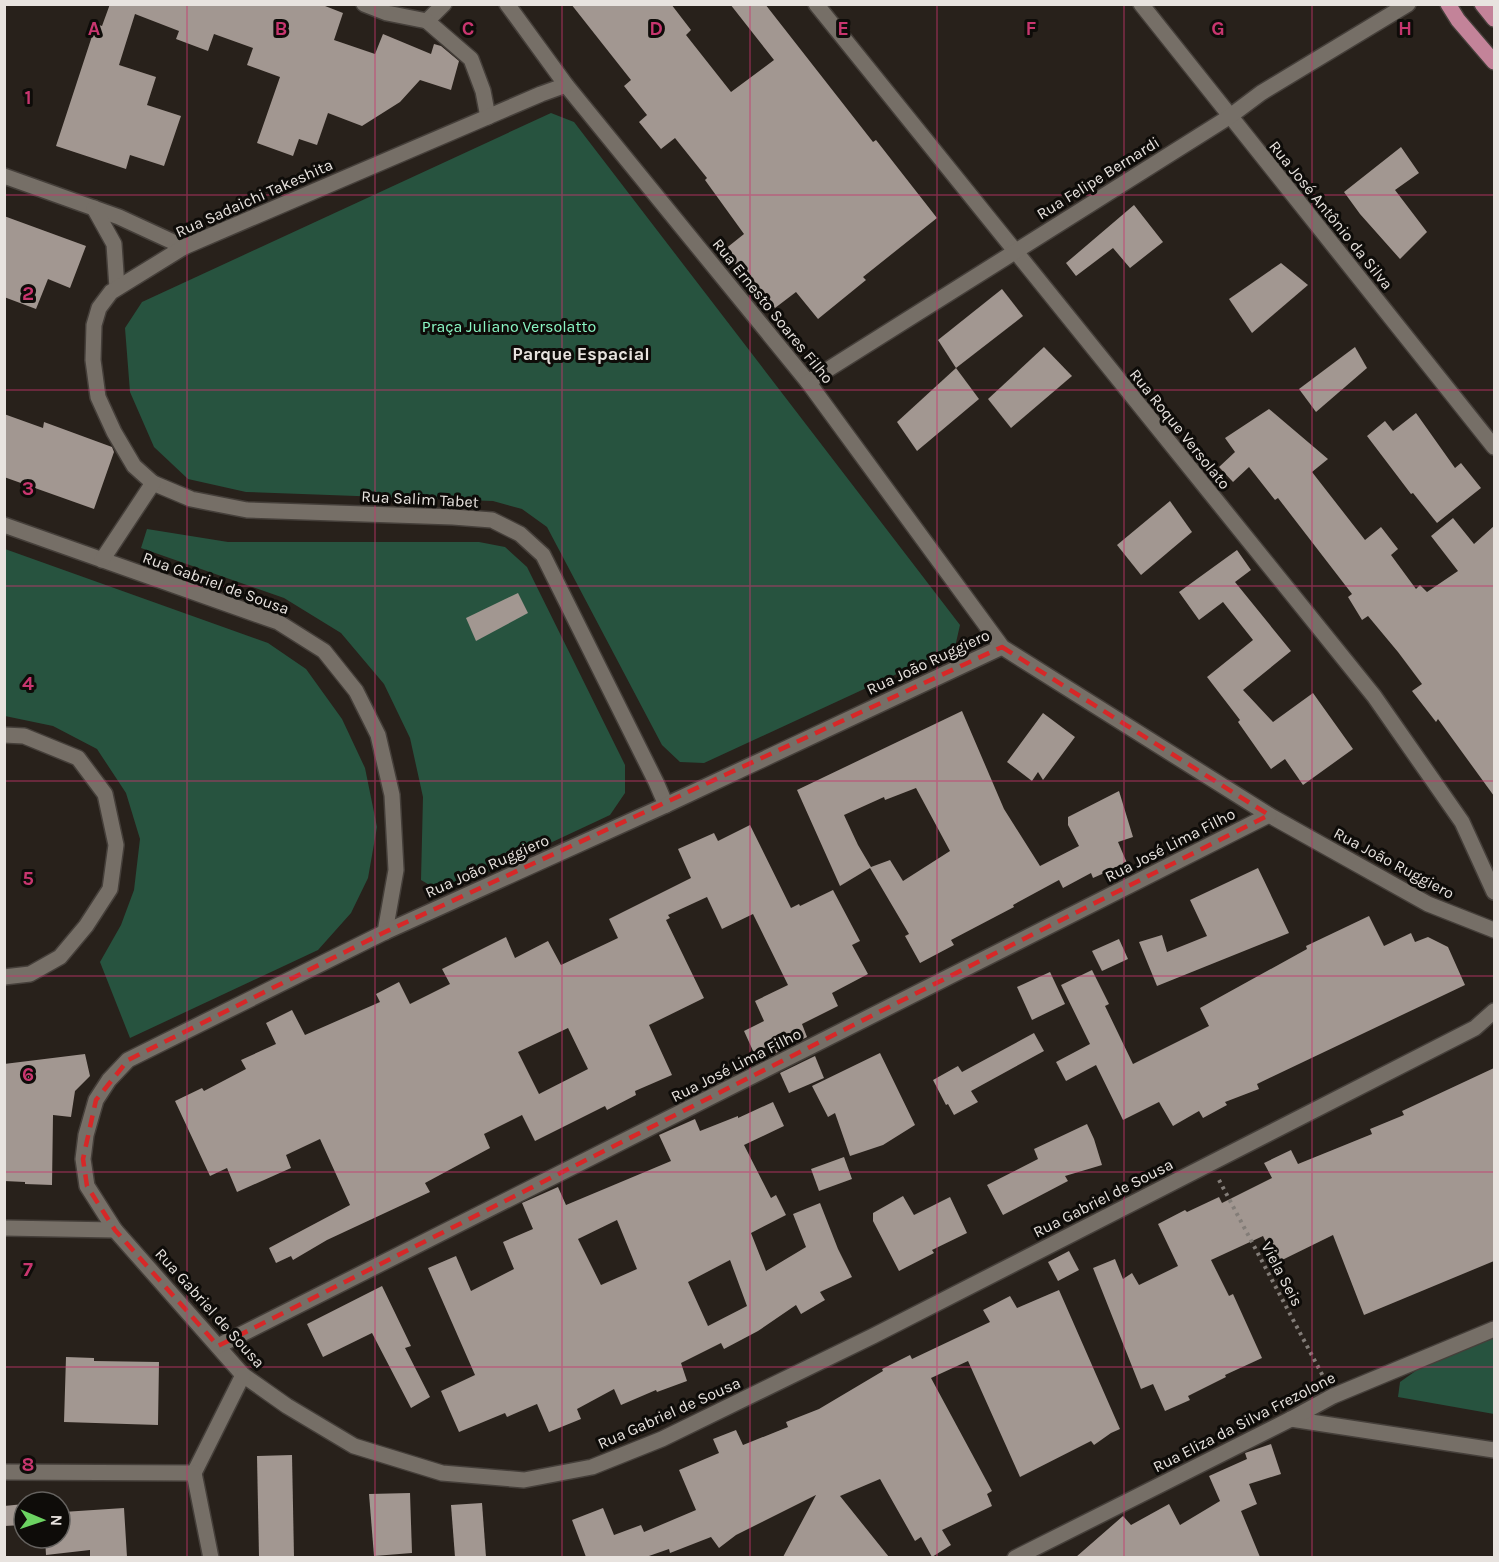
<svg xmlns="http://www.w3.org/2000/svg" width="1499" height="1562" font-family="Karla,sans-serif">
<style>
.green{fill:#27533f}
.building{fill:#a29791;fill-rule:evenodd}
.lines{fill:none;stroke-linecap:round;stroke-linejoin:round}
.minor-casing{stroke:#453f3a;stroke-width:18}
.major-casing{stroke:#453f3a;stroke-width:18}
.path{stroke:#837d78;stroke-width:4;stroke-dasharray:3 4.5;stroke-linecap:butt}
.minor{stroke:#766f67;stroke-width:15}
.major{stroke:#c38399;stroke-width:15}
.marked{fill:none;stroke:#d62828;stroke-width:4.5;stroke-dasharray:12 8;stroke-linejoin:round}
.grid{fill:none;stroke:#c8366f;stroke-width:1.5;stroke-opacity:0.55}
.labels{text-anchor:middle;dominant-baseline:central;stroke-width:6;stroke-linejoin:round;paint-order:stroke}
.street-label{font-size:16px;fill:#e8e3df;stroke:#0e0c09}
.park-label{font-size:16px;fill:#8af6c3;stroke:#0e0c09}
.neighbourhood-label{font-size:18px;font-weight:bold;fill:#e8e3df;stroke:#0e0c09}
.grid-label{font-size:20px;text-anchor:middle;font-weight:bold;fill:#c8366f;stroke:#0e0c09;stroke-width:6;stroke-linejoin:round;paint-order:stroke}
</style>
<rect width="100%" height="100%" fill="#28211b"/>
<!-- green -->
<g class="green">
<path d="M551,113L574,122L960,625L955,647L704,763L680,762L662,745L547,527L522,509L493,501L246,492L188,479L154,447L130,392L125,328L142,302Z"/>
<path d="M147,529L228,542H479L505,547L527,567L625,765V793L610,815L443,893L421,880L423,797L410,738L384,684L341,633L284,598L141,548Z"/>
<path d="M5,549L268,643L306,669L342,719L365,768L377,827L368,878L351,913L318,950L130,1038L100,962L121,925L134,890L140,839L126,793L97,749L53,726L5,716Z"/>
<path d="M1494,1336V1414L1398,1397L1400,1382L1417,1370Z"/>
</g>
<!-- building -->
<g class="building">
<path d="M110,4H320L343,13L334,40L375,54L383,34L431,54L434,44L441,46L459,61L451,90L420,80L400,102L362,126L328,113L317,145L299,139L293,156L257,143L280,77L247,65L253,48L214,34L208,51L176,39L179,31L135,14L119,65L156,77L147,105L181,116L164,166L130,155L126,169L56,146L96,24L102,26Z"/>
<path d="M571,4H671L691,30L686,35L731,92L774,60L730,4H765L873,142L876,140L937,218L863,277L866,280L818,319L796,292L775,308L750,276L747,279L724,250L744,234L705,180L707,178L675,138L661,149L639,122L647,115L624,86L631,80Z"/>
<path d="M1401,147L1419,173L1395,190L1427,232L1400,259L1360,214L1344,192Z"/>
<path d="M1134,205L1163,242L1130,268L1113,248L1076,276L1066,263Z"/>
<path d="M4,216L86,246L70,288L48,279L36,309L4,297Z"/>
<path d="M1281,263L1308,285L1252,333L1229,299Z"/>
<path d="M1002,289L1023,316L956,368L938,340Z"/>
<path d="M1044,347L1072,376L1011,428L988,399Z"/>
<path d="M1355,347L1367,368L1316,412L1299,389Z"/>
<path d="M956,368L979,399L917,451L897,422Z"/>
<path d="M1269,409L1328,459L1312,472L1365,540L1381,527L1398,549L1391,555L1416,589L1420,585L1427,592L1458,571L1431,536L1453,518L1474,544L1494,526V796L1438,719L1436,722L1412,691L1422,684L1398,652L1368,616L1362,620L1348,597L1352,594L1278,498L1275,500L1249,467L1233,482L1219,467L1235,452L1225,438Z"/>
<path d="M1416,413L1455,468L1461,463L1481,488L1437,523L1413,493L1411,494L1367,436L1385,421L1393,431Z"/>
<path d="M4,414L43,428L44,422L112,447L114,452L94,509L4,477Z"/>
<path d="M1170,501L1192,532L1141,575L1117,545Z"/>
<path d="M1237,550L1251,570L1235,582L1291,651L1243,690L1273,722L1313,693L1353,749L1303,785L1285,759L1271,769L1238,722L1240,720L1207,677L1253,640L1223,602L1199,620L1179,592Z"/>
<path d="M518,593L528,613L476,641L466,618Z"/>
<path d="M962,711L1004,809L1040,866L1079,846L1068,825V817L1119,791L1133,837L1118,842L1127,863L1093,878L1091,873L1063,888L1059,880L1013,905L1014,907L951,940L954,945L920,963L905,936L909,934L870,868L840,886L797,790ZM916,788L950,851L903,881L890,860L871,867L858,845L844,815L884,797L885,800Z"/>
<path d="M1043,713L1075,737L1043,780L1038,772L1032,781L1007,762Z"/>
<path d="M750,825L791,908L799,904L800,906L833,890L860,941L852,945L868,974L832,993L838,1006L802,1024L807,1037L772,1055L768,1046L754,1053L744,1031L764,1021L755,1001L788,985L753,914L722,929L707,897L668,915L670,918L666,920L704,998L649,1025L672,1075L635,1091L636,1095L607,1110L605,1106L535,1141L522,1115L484,1134L490,1148L425,1183L430,1192L327,1240L293,1260L291,1256L276,1263L269,1248L350,1205L320,1139L286,1155L291,1168L237,1192L227,1168L210,1176L175,1101L202,1088L204,1091L246,1069L241,1060L276,1044L266,1023L292,1010L305,1035L380,1002L376,994L399,982L410,1004L450,984L442,969L506,937L515,958L548,941L561,965L618,938L609,919L691,878L678,849L714,833L718,841ZM568,1028L588,1069L539,1094L518,1052Z"/>
<path d="M1258,868L1289,933L1157,986L1139,942L1162,935L1167,952L1207,936L1190,900Z"/>
<path d="M1369,916L1384,946L1411,933L1415,942L1428,937L1448,947L1465,985L1257,1084L1259,1089L1225,1102L1227,1105L1203,1118L1199,1111L1173,1126L1159,1102L1123,1120L1096,1065L1066,1081L1056,1062L1090,1044L1061,985L1092,970L1109,1004L1105,1006L1133,1064L1209,1026L1200,1008L1307,949L1306,946Z"/>
<path d="M1119,939L1128,959L1102,971L1092,951Z"/>
<path d="M1050,972L1065,1004L1032,1020L1017,987Z"/>
<path d="M1034,1033L1044,1051L971,1091L978,1102L954,1115L948,1104L946,1105L933,1080L958,1066L962,1072Z"/>
<path d="M880,1053L915,1125L883,1145L850,1156L835,1113L828,1117L812,1086Z"/>
<path d="M85,1054L90,1076L75,1091L71,1117L53,1115L52,1185L25,1184V1182L4,1181V1064Z"/>
<path d="M815,1056L824,1078L789,1093L780,1073Z"/>
<path d="M1494,1068V1261L1364,1315L1333,1235L1276,1263L1263,1236L1211,1260L1229,1296L1233,1294L1262,1358L1225,1375L1226,1377L1188,1396L1190,1400L1165,1411L1153,1384L1141,1389L1093,1268L1115,1259L1123,1279L1132,1273L1139,1285L1178,1266L1158,1224L1185,1210L1187,1212L1219,1197L1222,1203L1272,1178L1264,1163L1291,1150L1298,1164L1372,1134L1370,1129L1404,1115L1402,1111Z"/>
<path d="M773,1102L784,1126L744,1145L771,1198L776,1195L786,1215L751,1233L766,1271L806,1247L793,1214L820,1203L838,1249L852,1277L820,1292L825,1300L801,1314L796,1305L758,1331L724,1349L721,1343L681,1363L687,1381L657,1392L656,1390L621,1405L614,1389L577,1409L581,1419L549,1432L537,1404L507,1417L505,1413L459,1432L441,1391L475,1375L428,1268L456,1256L471,1291L514,1269L503,1242L533,1229L522,1203L558,1187L566,1205L671,1161L659,1135L695,1119L700,1131L738,1116V1118ZM617,1220L637,1269L601,1285L578,1239ZM730,1260L747,1306L708,1326L688,1282Z"/>
<path d="M1087,1124L1094,1139L1102,1165L1065,1176L1068,1181L1003,1215L987,1185L1038,1159L1034,1149Z"/>
<path d="M844,1157L852,1179L819,1191L811,1169Z"/>
<path d="M903,1196L914,1215L950,1197L967,1233L932,1250L934,1253L899,1271L873,1221V1213Z"/>
<path d="M1069,1251L1079,1270L1058,1281L1048,1262Z"/>
<path d="M382,1286L411,1346L405,1348L430,1397L411,1408L372,1333L323,1357L307,1324Z"/>
<path d="M1059,1290L1120,1429L1111,1433L1094,1445L1091,1441L1020,1477L968,1361L931,1378L992,1491L987,1494L992,1506L942,1530L951,1545L932,1557L921,1537L915,1541L880,1479L840,1496L889,1557H783L816,1495L736,1535L719,1548L711,1537L670,1553L669,1549L646,1557H586L572,1520L603,1508L614,1535L641,1525L644,1532L696,1510L679,1470L719,1453L713,1439L736,1430L743,1445L788,1427L786,1422L819,1409L883,1371L882,1369L910,1355L912,1359L990,1322L983,1310L1010,1296L1017,1308Z"/>
<path d="M66,1357L94,1358V1361L159,1362L158,1425L64,1422Z"/>
<path d="M1271,1444L1281,1474L1249,1484L1257,1504L1241,1511L1260,1557H1076L1123,1516L1131,1525L1169,1504L1180,1525L1220,1501L1209,1476L1247,1459L1245,1453Z"/>
<path d="M292,1455L294,1557H259L257,1456Z"/>
<path d="M410,1493L412,1553L374,1556L369,1494Z"/>
<path d="M61,1500L63,1512L124,1508L127,1557H90V1550L46,1555L45,1538H60V1502H40Z"/>
<path d="M482,1503L486,1557H455L451,1505Z"/>
<path d="M24,1504V1525L4,1526V1506Z"/>
</g>
<g class="lines">
<defs>
<g id="minor">
<path d="M364,4L387,13L427,21L444,4"/>
<path d="M507,4L566,85L808,382L1002,647L1269,815L1428,904L1494,930"/>
<path d="M816,4L1374,696L1462,822L1494,892"/>
<path d="M1141,4L1494,447"/>
<path d="M427,21L471,59L483,91L488,117"/>
<path d="M4,176L119,217L184,247"/>
<path d="M94,208L114,244L117,288"/>
<path d="M808,382L1229,117L1261,93L1408,4"/>
<path d="M153,483L191,499L247,510L453,517L492,520L520,534L543,555L656,782L666,805"/>
<path d="M4,525L278,622L324,651L356,691L378,735L392,795L396,870L385,932"/>
<path d="M102,560L153,483L134,466L114,432L98,397L93,360L94,325L99,308L111,292L184,247L541,94L566,85"/>
<path d="M1002,647L666,805L385,932L128,1060L109,1080L96,1100L86,1135L83,1159L87,1186L115,1230L243,1375L287,1406L354,1446L442,1473L524,1480L592,1467L662,1439L873,1336L1475,1028L1494,1011"/>
<path d="M4,735L24,736L78,758L105,794L116,845L110,889L86,926L60,957L30,974L4,977"/>
<path d="M4,1228L115,1230"/>
<path d="M218,1346L1269,815"/>
<path d="M1291,1419L1494,1450"/>
<path d="M4,1472L194,1473L243,1375"/>
<path d="M194,1473L211,1558"/>
<path d="M1015,1558L1291,1419L1333,1396L1494,1329"/>
</g>
<g id="major">
<path d="M1448,4L1458,20L1494,62"/>
<path d="M1482,4L1494,19"/>
</g>
</defs>
<!-- minor casing -->
<use href="#minor" class="minor-casing"/>
<!-- major casing -->
<use href="#major" class="major-casing"/>
<!-- path -->
<path class="path" d="M1219,1180L1325,1380"/>
<!-- minor -->
<use href="#minor" class="minor"/>
<!-- major -->
<use href="#major" class="major"/>
</g>
<!-- marked area -->
<path class="marked" d="M1002,647L1269,815L218,1346L115,1230L87,1186L83,1159L96,1100L128,1060L385,932Z"/>
<!-- grid -->
<path class="grid" d="M187,4V1558M375,4V1558M562,4V1558M750,4V1558M937,4V1558M1124,4V1558M1312,4V1558M4,195H1494M4,390H1494M4,586H1494M4,781H1494M4,976H1494M4,1172H1494M4,1367H1494"/>
<g class="labels">
<!-- street labels -->
<g class="street-label">
<text transform="translate(1098 178) rotate(-32)">Rua Felipe Bernardi</text>
<text transform="translate(254 198) rotate(-24)">Rua Sadaichi Takeshita</text>
<text transform="translate(1331 215) rotate(51)">Rua José Antônio da Silva</text>
<text transform="translate(773 311) rotate(51)">Rua Ernesto Soares Filho</text>
<text transform="translate(1180 429) rotate(51)">Rua Roque Versolato</text>
<text transform="translate(420 499) rotate(3)">Rua Salim Tabet</text>
<text transform="translate(216 583) rotate(20)">Rua Gabriel de Sousa</text>
<text transform="translate(928 662) rotate(-25)">Rua João Ruggiero</text>
<text transform="translate(1170 845) rotate(-27)">Rua José Lima Filho</text>
<text transform="translate(1394 863) rotate(28)">Rua João Ruggiero</text>
<text transform="translate(487 866) rotate(-24)">Rua João Ruggiero</text>
<text transform="translate(736 1065) rotate(-27)">Rua José Lima Filho</text>
<text transform="translate(1103 1198) rotate(-27)">Rua Gabriel de Sousa</text>
<text transform="translate(1282 1274) rotate(62)">Viela Seis</text>
<text transform="translate(210 1308) rotate(48)">Rua Gabriel de Sousa</text>
<text transform="translate(669 1413) rotate(-24)">Rua Gabriel de Sousa</text>
<text transform="translate(1244 1422) rotate(-27)">Rua Eliza da Silva Frezolone</text>
</g>
<!-- park labels -->
<g class="park-label">
<text x="509" y="326">Praça Juliano Versolatto</text>
</g>
<!-- neighbourhood labels -->
<g class="neighbourhood-label">
<text x="581" y="354">Parque Espacial</text>
</g>
</g>
<g class="grid-label">
<text x="94" y="35">A</text>
<text x="281" y="35">B</text>
<text x="468" y="35">C</text>
<text x="656" y="35">D</text>
<text x="843" y="35">E</text>
<text x="1031" y="35">F</text>
<text x="1218" y="35">G</text>
<text x="1405" y="35">H</text>
<text x="28" y="104">1</text>
<text x="28" y="300">2</text>
<text x="28" y="495">3</text>
<text x="28" y="690">4</text>
<text x="28" y="885">5</text>
<text x="28" y="1081">6</text>
<text x="28" y="1276">7</text>
<text x="28" y="1471">8</text>
</g>
<!-- border -->
<rect width="1499" height="1562" fill="none" stroke="#e8e3df" stroke-width="12"/>
<!-- north arrow -->
<g transform="translate(42 1520) rotate(92)"><circle r="28" fill="#0e0c09" stroke="#65625f" stroke-width="1.5"/>
<path d="M0-4.5L10 22L0 15L-10 22Z" fill="#6cd362"/>
<text y="-9" font-size="16" font-weight="bold" text-anchor="middle" fill="#e8e3df">N</text>
</g>
</svg>
